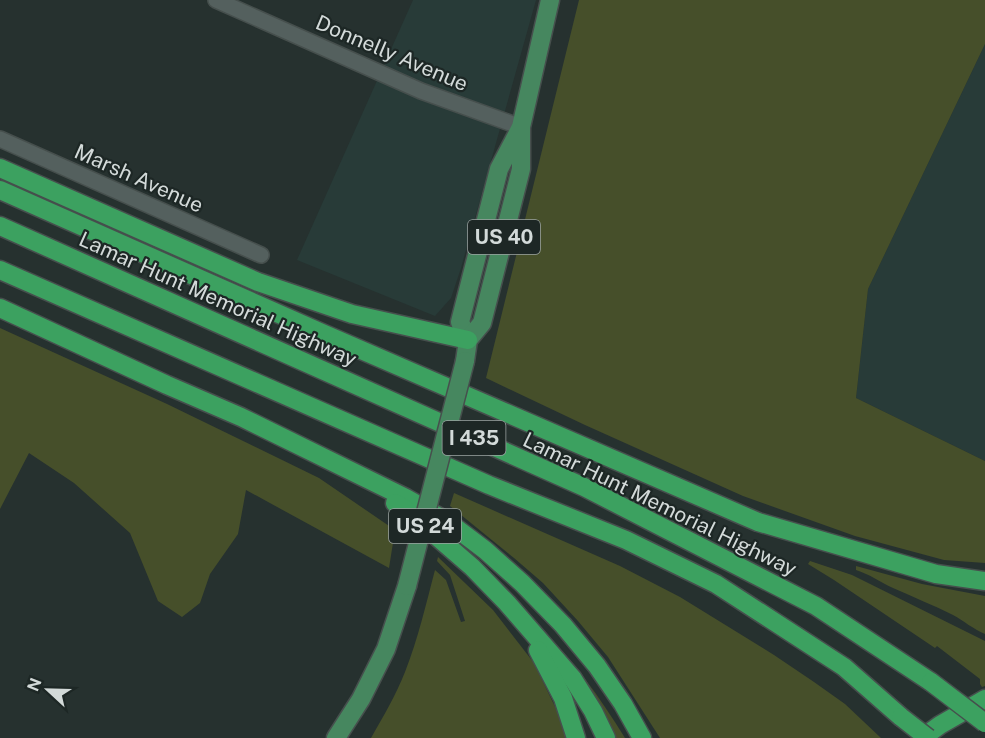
<svg xmlns="http://www.w3.org/2000/svg" width="985" height="738" font-family="'Public Sans',sans-serif">
<style>
.built{fill:#283b38}
.green{fill:#464f2a}
.lines{fill:none;stroke-linecap:round;stroke-linejoin:round}
.street-casing{stroke:#464f4d;stroke-width:18}
.primary-casing{stroke:#464f4d;stroke-width:21}
.highway-casing{stroke:#464f4d;stroke-width:21}
.street{stroke:#54605e;stroke-width:15}
.primary{stroke:#46875f;stroke-width:18}
.highway{stroke:#3ca160;stroke-width:18}
.primary-bridge-casing{stroke:#464f4d;stroke-width:21;stroke-linecap:butt}
.highway-bridge-casing{stroke:#464f4d;stroke-width:21;stroke-linecap:butt}
.primary-bridge{stroke:#46875f;stroke-width:18}
.highway-bridge{stroke:#3ca160;stroke-width:18}
.labels{text-anchor:middle;dominant-baseline:central;stroke-width:4.5;stroke-linejoin:round;paint-order:stroke}
.shield{fill:#1d2725;stroke:#9ca4a3;stroke-width:1.5}
.shield-label{font-size:20px;font-weight:bold;fill:#d3dad9}
.street-label{font-size:21px;fill:#d3dad9;stroke:#1d2725}
</style>
<rect width="100%" height="100%" fill="#26312f"/>
<!-- built -->
<g class="built">
<path d="M413,0H536L461,268L451,298L435,316L297,260Z"/>
<path d="M985,44V461L856,398L868,289Z"/>
</g>
<!-- green -->
<g class="green">
<path d="M579,0H985V44L868,289L856,398L985,461V563L944,560L855,536L743,496L585,425L486,378Z"/>
<path d="M0,328L167,404L319,478L395,530L389,568L246,490L238,534L210,574L200,603L182,617L158,601L130,533L74,483L29,453L0,509Z"/>
<path d="M454,493L620,566L680,597L774,655L814,682L845,704L881,738H660L608,657L578,621L543,583L514,558L450,506Z"/>
<path d="M438,557L493,610L534,663L559,715L567,738H371C383,717 396,695 405,672C418,639 426,604 435,570L446,580L461,622L465,621L450,575L437,561Z"/>
<path d="M810,561L852,575L985,641V686L982,687L980,684V679L937,646L935,648L834,580L808,564Z"/>
<path d="M856,566L922,584L985,596V634C973,629 964,621 953,615C933,605 913,597 893,588C880,582 869,574 856,570Z"/>
<path d="M539,628C574,660 600,698 625,738H609Z"/>
</g>
<g class="lines">
<defs>
<g id="street">
<path d="M216,0L421,91L521,127"/>
<path d="M0,139L261,255"/>
</g>
<g id="primary">
<path d="M468,340L460,322L499,169L520,129"/>
<path d="M465,361L468,340L482,323L521,169V127L550,0"/>
<path d="M336,738L361,699L386,649L407,586"/>
</g>
<g id="highway">
<path d="M0,168L258,282L352,314L468,340"/>
<path d="M0,190L322,333L758,522L936,574L985,581"/>
<path d="M0,226L584,487L816,606L931,682"/>
<path d="M0,270L489,485L626,540L716,584L844,667L901,717"/>
<path d="M0,308L167,385L241,417L406,498L448,522L485,550L522,583L563,625L597,666L623,704L642,738"/>
<path d="M395,503L405,509L472,567L507,603L573,679L593,711L606,738"/>
<path d="M538,650L563,698L576,738"/>
<path d="M922,738L940,725L985,699"/>
</g>
</defs>
<!-- street casing -->
<use href="#street" class="street-casing"/>
<!-- primary casing -->
<use href="#primary" class="primary-casing"/>
<!-- highway casing -->
<use href="#highway" class="highway-casing"/>
<!-- street -->
<use href="#street" class="street"/>
<!-- primary -->
<use href="#primary" class="primary"/>
<!-- highway -->
<use href="#highway" class="highway"/>
<defs>
<path id="primary-bridge" d="M407,586L465,361"/>
<g id="highway-bridge">
<path d="M931,682L985,723"/>
<path d="M901,717L928,738"/>
</g>
</defs>
<!-- primary-bridge casing -->
<use href="#primary-bridge" class="primary-bridge-casing"/>
<!-- highway-bridge casing -->
<use href="#highway-bridge" class="highway-bridge-casing"/>
<!-- primary-bridge -->
<use href="#primary-bridge" class="primary-bridge"/>
<!-- highway-bridge -->
<use href="#highway-bridge" class="highway-bridge"/>
</g>
<g class="labels">
<!-- shield labels -->
<g class="shield">
<rect x="468" y="220" width="72" height="34" rx="4.5"/>
<rect x="442.5" y="421" width="63" height="34" rx="4.5"/>
<rect x="389" y="509" width="72" height="34" rx="4.5"/>
</g>
<g class="shield-label">
<text x="504" y="237">US 40</text>
<text x="474" y="438">I 435</text>
<text x="425" y="526">US 24</text>
</g>
<!-- street labels -->
<g class="street-label">
<text transform="translate(392 53) rotate(23)">Donnelly Avenue</text>
<text transform="translate(139 178) rotate(24)">Marsh Avenue</text>
<text transform="translate(218 299) rotate(24)">Lamar Hunt Memorial Highway</text>
<text transform="translate(660 504) rotate(26)">Lamar Hunt Memorial Highway</text>
</g>
</g>
<!-- north arrow -->
<g transform="translate(48 690) rotate(292)" stroke="#1d2725" stroke-width="4.5" paint-order="stroke">
<path d="M0-4.5L10 22L0 15L-10 22Z" fill="#d3dad9"/>
<text y="-9" font-size="16" font-weight="bold" text-anchor="middle" fill="#d3dad9">N</text>
</g>
</svg>
